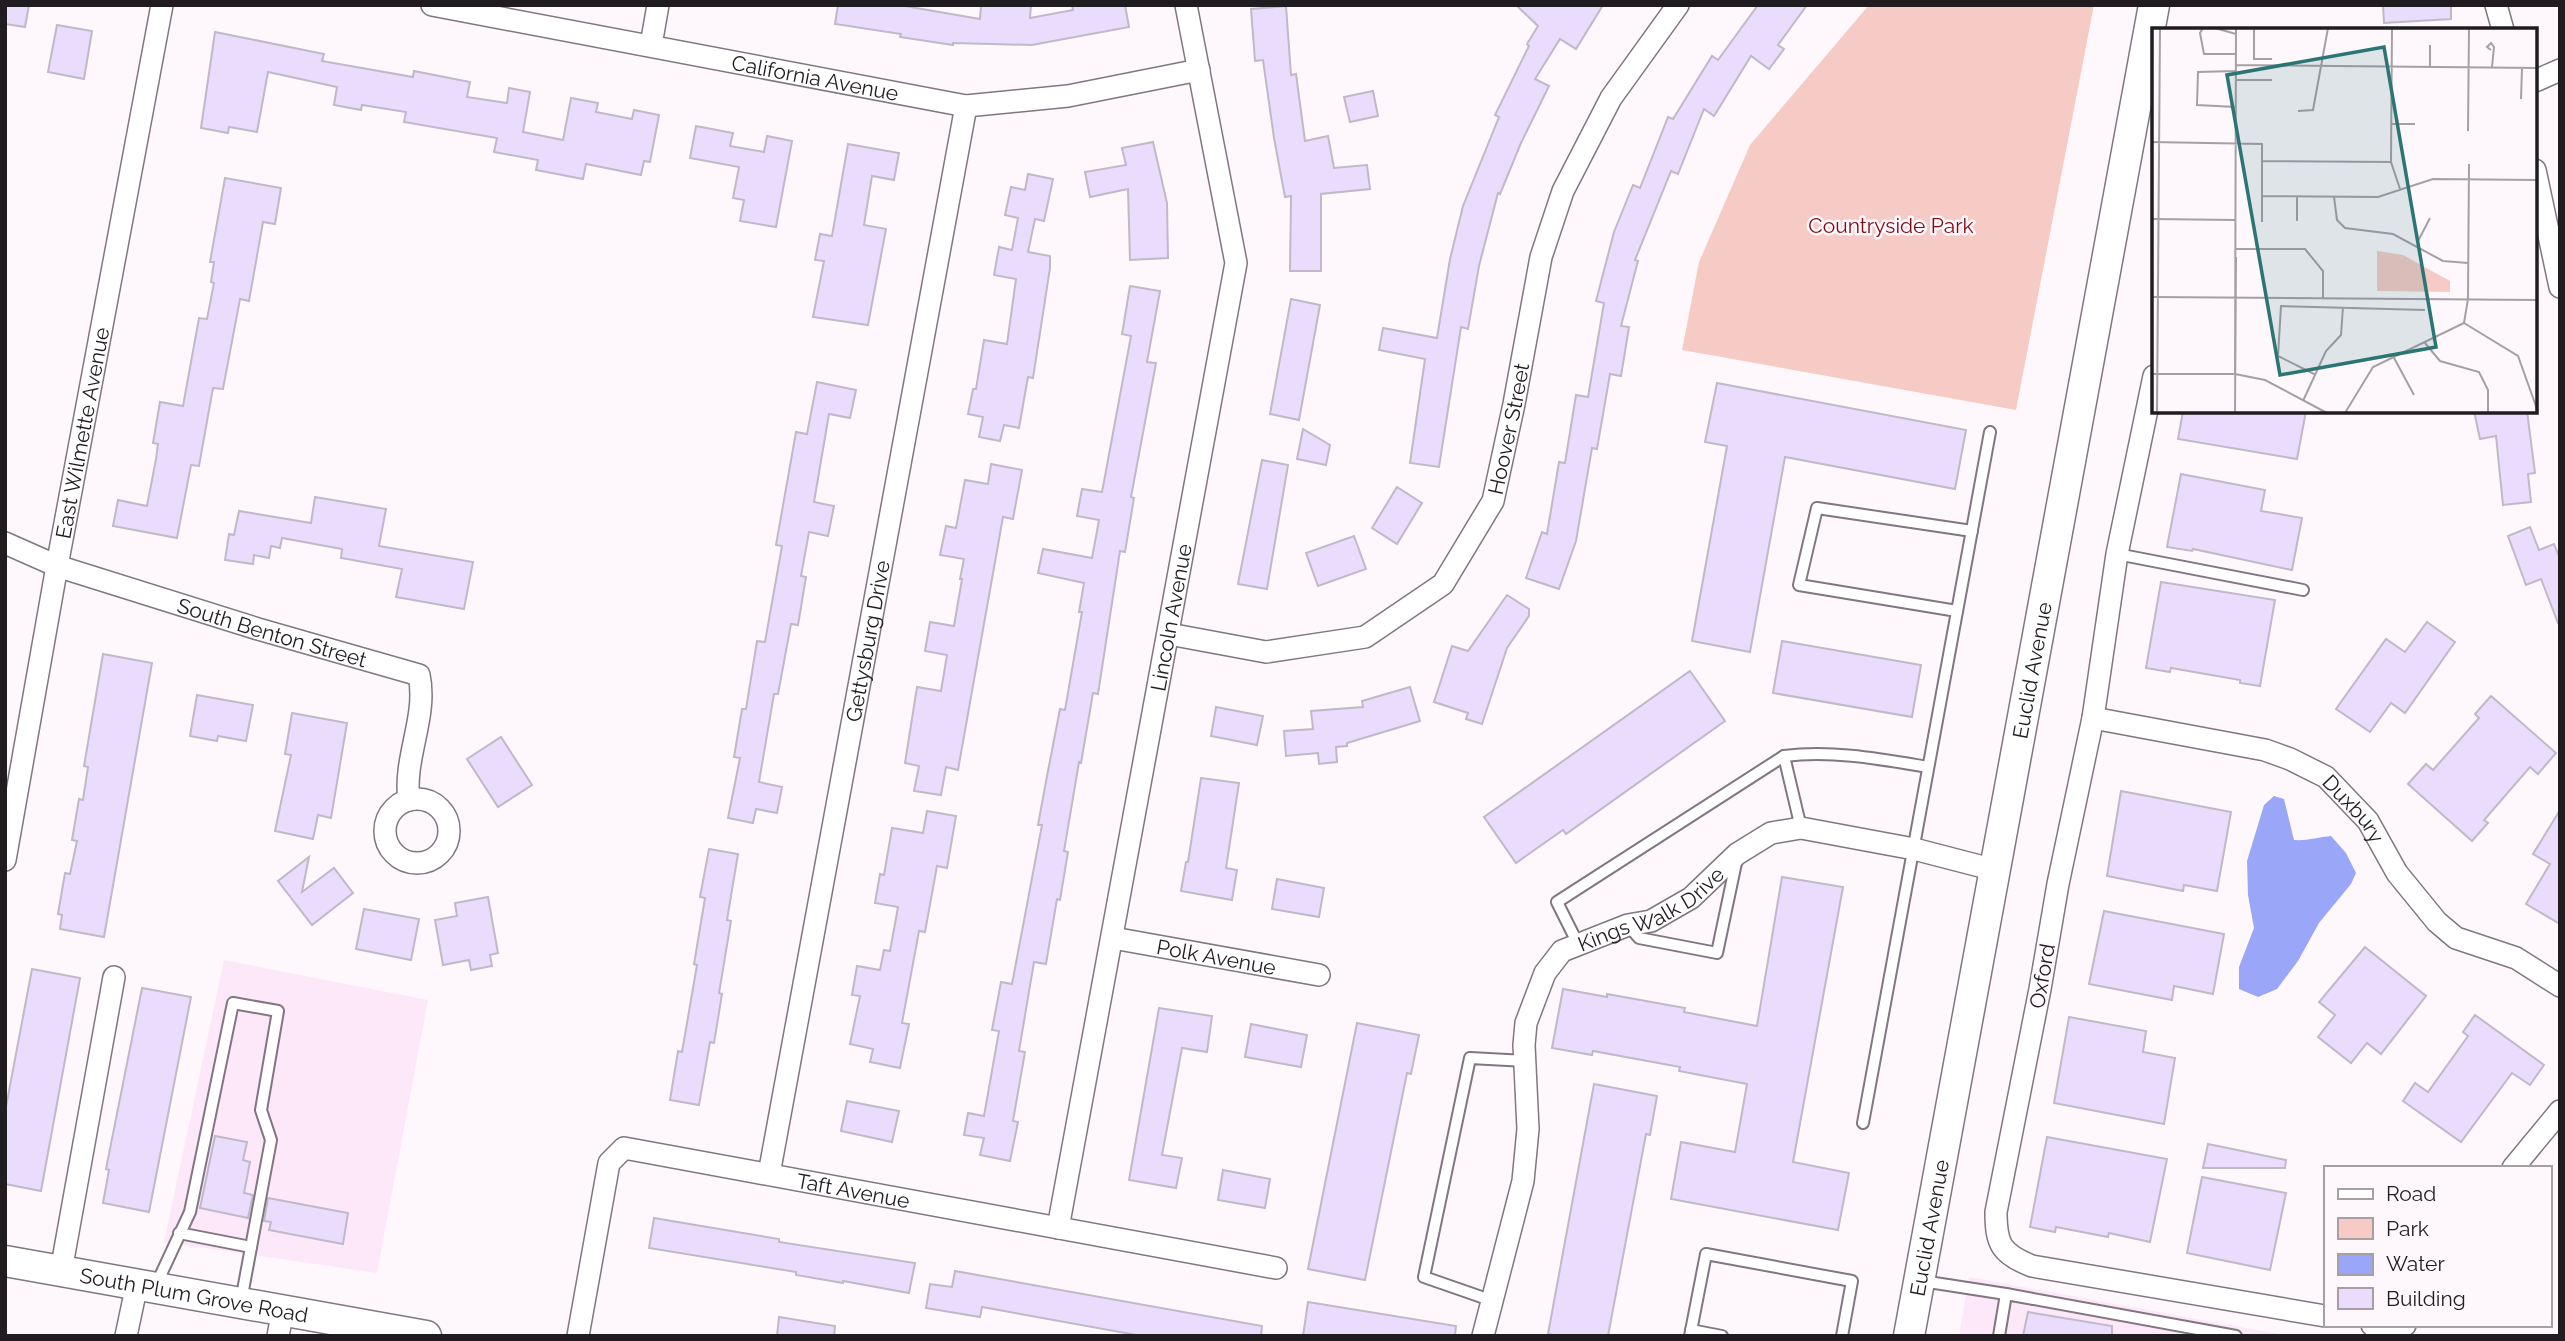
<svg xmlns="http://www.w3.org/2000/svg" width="2565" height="1341" font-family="Raleway,sans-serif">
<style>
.built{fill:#fde8fa}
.green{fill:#f7cbc5}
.water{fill:#9aa7f9}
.building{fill:#e9dcfd;stroke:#bfb9c8;stroke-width:2}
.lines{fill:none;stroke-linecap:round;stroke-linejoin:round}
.lane-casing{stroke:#827680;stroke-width:14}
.street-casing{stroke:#827680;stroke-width:24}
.secondary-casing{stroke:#827680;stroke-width:33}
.lane{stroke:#fff;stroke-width:10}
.street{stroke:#fff;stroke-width:21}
.secondary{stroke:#fff;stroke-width:30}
.labels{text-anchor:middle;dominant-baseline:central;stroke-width:5;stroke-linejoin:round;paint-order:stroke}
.street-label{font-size:21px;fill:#211c20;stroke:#fef8fd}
.park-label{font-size:21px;fill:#800a10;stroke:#fef8fd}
.inset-road{fill:none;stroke:#a6a0a5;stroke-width:2}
.view{fill:#2b7574;fill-opacity:0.15;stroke:#2b7574;stroke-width:3.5}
.inset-edge{fill:none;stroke:#211c20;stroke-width:3.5}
</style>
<rect width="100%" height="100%" fill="#fef8fd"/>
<!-- built -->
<g class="built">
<path d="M224,960L428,1000L377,1273L164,1242Z"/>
<path d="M1969,1277L2290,1336H1959Z"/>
</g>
<!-- green -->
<path class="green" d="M1869,5H2094L2016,410L1682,350L1699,262L1750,145Z"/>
<!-- water -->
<path class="water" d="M2274,796L2284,799L2294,840C2307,841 2318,837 2331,836L2346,853L2356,873L2351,884L2319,923L2298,961L2277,989L2258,997L2239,989V967L2254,928L2248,895L2247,861L2264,805Z"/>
<!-- building -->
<g class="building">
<path d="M5,5H29L25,27L5,24Z"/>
<path d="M838,5H899L980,19L981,5H1031L1030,18L1073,10L1072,5H1125L1129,27L1032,45L953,43V45L900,37L901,34L835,24Z"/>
<path d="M1516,5H1603L1576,49L1560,39L1535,79L1549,86L1521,143L1500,194L1498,193L1479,266L1468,329L1461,327L1439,467L1410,463L1425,359L1379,350L1383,328L1437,338L1450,259L1463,206L1499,117L1495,115L1529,46L1527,44L1538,26Z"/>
<path d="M1758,5H1807L1778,45L1784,49L1769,69L1751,56L1714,116L1704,109L1678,174L1671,171L1635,260L1638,261L1621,326L1629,327L1621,376L1610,374L1597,449L1592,448L1576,541L1559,589L1526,578L1542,532L1547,534L1559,462L1565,463L1576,395L1588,397L1604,303L1596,301L1614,232L1633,185L1640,188L1668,117L1673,119L1712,56L1718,60Z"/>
<path d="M2383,5H2451V19L2384,23Z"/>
<path d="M1286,6L1291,75L1296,74L1305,141L1328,136L1334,168L1367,165L1370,189L1321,194V271H1290L1291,196L1285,197L1274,138L1263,60L1255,61L1251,9Z"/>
<path d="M57,25L92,31L84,79L48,72Z"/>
<path d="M215,32L324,54L322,61L413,77L414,71L470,82L467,97L507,103L509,88L530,92L523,132L563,140L571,98L598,103L596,112L632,119L634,110L659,115L650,162L644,161L641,175L586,164L583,179L536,170L538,160L494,152L497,138L404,122L406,112L362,105L361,110L334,105L337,87L268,72L257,132L229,127L228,133L201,128Z"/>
<path d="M1373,91L1378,116L1350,122L1344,97Z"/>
<path d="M696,126L733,133L730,146L764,152L767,136L792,141L776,227L740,221L744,200L733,198L739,167L690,158Z"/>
<path d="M1153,142L1167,203L1168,258L1130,260L1128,189L1090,197L1085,172L1126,165L1122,148Z"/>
<path d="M848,144L899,153L894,180L872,176L864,225L886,229L868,325L813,317L824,261L815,260L820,234L832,236Z"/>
<path d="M1028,174L1053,179L1044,221L1035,219L1028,252L1050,256V268L1033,378L1028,377L1019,428L1004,425L1000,441L979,437L983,417L968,414L973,389H976L984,340L1007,344L1016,279L994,275L999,247L1012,250L1018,218L1005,215L1011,187L1025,190Z"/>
<path d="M225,178L281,188L275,224L263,222L249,301L240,299L223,389L213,388L199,466L191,465L177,538L113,526L118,500L147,506L156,459L158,444L153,443L160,402L183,406L199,318L207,319L214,283L211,282L214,262H210Z"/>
<path d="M1130,286L1160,291L1147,362L1156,363L1131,497L1134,498L1125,552L1120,551L1098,694L1093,693L1081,763L1079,762L1064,851L1068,852L1060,900L1057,899L1046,964L1034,962L1019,1051L1025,1052L1013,1121L1018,1122L1010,1161L980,1155L984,1138L964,1135L968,1113L984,1116L999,1031L992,1030L1001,982L1012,984L1042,825H1038L1047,776L1060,709L1065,710L1082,612H1079L1084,583L1038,573L1043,549L1092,558L1099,520L1077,516L1082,489L1102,492L1131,336L1122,334Z"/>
<path d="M1291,299L1320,305L1299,420L1270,414Z"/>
<path d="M817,382L856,390L850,418L829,414L814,502L834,506L828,536L809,532L801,576L806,577L798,625L791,624L778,694H774L759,782L782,787L777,813L756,809L753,823L728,818L740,758L734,757L742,709H746L757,641L765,642L782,546L776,545L796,432L807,434Z"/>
<path d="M1717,383L1966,430L1955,489L1785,457L1750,652L1692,641L1727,446L1705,442Z"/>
<path d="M2183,411H2306L2297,459L2178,439Z"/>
<path d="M2474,411H2527L2535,473L2528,474L2531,502L2503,505L2496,436L2480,439Z"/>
<path d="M1303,429L1330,445L1326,465L1297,459Z"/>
<path d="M1262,460L1288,465L1267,589L1238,584Z"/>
<path d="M991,464L1022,470L1013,519L1003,517L958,770L946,767L941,795L914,791L919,766L905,763L917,687L941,691L947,655L925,651L930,622L954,626L962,579H960L964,559L940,555L946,526L956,528L965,480L988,484Z"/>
<path d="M2181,474L2265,490L2261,511L2302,518L2292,570L2193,549L2192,551L2167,547Z"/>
<path d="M1397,487L1422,503L1397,544L1372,528Z"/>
<path d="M315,497L386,509L379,546L473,562L464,609L396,597L402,569L341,558L342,549L282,538L280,548L271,546L269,558L254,555L253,564L225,560L229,534L234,535L239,511L311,523Z"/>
<path d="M2530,527L2539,550L2554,544L2560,559V623H2558L2541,579L2526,585L2508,536Z"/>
<path d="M1354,536L1366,569L1318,586L1306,553Z"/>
<path d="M2161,582L2275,600L2260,686L2240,683V680L2171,668L2170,672L2146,668Z"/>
<path d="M1507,595L1529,609V616L1507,648L1482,724L1466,719L1468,713L1434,702L1452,646L1468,651Z"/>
<path d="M2427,622L2455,642L2405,713L2391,703L2370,732L2336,709L2386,639L2405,652Z"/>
<path d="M1782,641L1921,665L1912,717L1773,693Z"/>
<path d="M103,654L152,663L104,937L60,929L62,915L58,914L65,873L70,874L77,841L72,840L79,799L83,800L88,767L84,766Z"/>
<path d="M1690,671L1725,721L1566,834L1563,830L1516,863L1484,817Z"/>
<path d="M1410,687L1420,721L1347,743V746L1336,747L1337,762L1319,764L1318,753L1286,756L1284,731L1313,729L1311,711L1363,707L1362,701Z"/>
<path d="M197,695L253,705L246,741L218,736L217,741L190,736Z"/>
<path d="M2491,696L2556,753L2538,774L2530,767L2484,820L2488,823L2472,841L2408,784L2426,764L2433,770L2479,718L2475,714Z"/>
<path d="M1216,707L1263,716L1257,745L1211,736Z"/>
<path d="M292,713L347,723L331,818L318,815L313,839L275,831L291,755L285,754Z"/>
<path d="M501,737L532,785L498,807L467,759Z"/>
<path d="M1201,778L1239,783L1226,868L1237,870L1232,900L1181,891L1186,862H1188Z"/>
<path d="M2121,791L2231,812L2217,891L2184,885L2183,891L2107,876Z"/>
<path d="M2560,810V924L2526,904L2550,864L2533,854Z"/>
<path d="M927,811L956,816L947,868L937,866L925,932L919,931L902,1023L909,1024L900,1068L870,1062L873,1049L850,1044L860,996L852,995L857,966L880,970L884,950L890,951L898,907L875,903L880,874L884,875L892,828L923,833Z"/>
<path d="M709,849L738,854L727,920L731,921L719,993L722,994L714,1043L710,1042L699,1105L670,1100L678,1051L682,1052L697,965L694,964L705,898L700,897Z"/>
<path d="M309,857L302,892L334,868L353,893L312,925L278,881Z"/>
<path d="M1782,877L1843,887L1793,1162L1849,1173L1838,1230L1671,1199L1681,1142L1735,1152L1747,1084L1679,1071L1680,1067L1593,1051L1592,1055L1552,1048L1563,989L1607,997V994L1685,1008L1684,1012L1757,1026Z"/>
<path d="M1277,879L1324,888L1319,917L1272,909Z"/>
<path d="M488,897L498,953L490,955L492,966L471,970L469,960L443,965L435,920L457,916L455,903Z"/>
<path d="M364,909L419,919L411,960L356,949Z"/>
<path d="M2104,911L2224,934L2213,994L2174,986L2172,1000L2089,984Z"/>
<path d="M2365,947L2426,996L2381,1054L2367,1043L2351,1063L2318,1037L2335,1015L2319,1002Z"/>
<path d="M32,969L80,978L41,1191L5,1184V1112Z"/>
<path d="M142,988L191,997L149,1212L103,1203L109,1170L106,1169Z"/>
<path d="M1159,1008L1212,1016L1207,1052L1182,1048L1162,1155L1182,1158L1176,1188L1129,1180Z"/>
<path d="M2475,1015L2544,1065L2530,1085L2512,1073L2461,1142L2403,1101L2415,1083L2428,1092L2468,1036L2463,1032Z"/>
<path d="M2069,1017L2146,1031L2143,1052L2175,1058L2164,1124L2054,1103Z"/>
<path d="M1357,1023L1419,1035L1411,1074L1407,1073L1365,1280L1308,1269Z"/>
<path d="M1251,1024L1307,1035L1301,1067L1245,1057Z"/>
<path d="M1594,1084L1657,1096L1650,1135L1646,1134L1608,1336H1559L1548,1334Z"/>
<path d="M847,1101L899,1111L892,1142L841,1131Z"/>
<path d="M215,1136L247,1142L243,1160L250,1162L244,1193L253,1195L248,1218L200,1208Z"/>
<path d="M2047,1137L2167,1159L2150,1242L2109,1233L2108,1237L2056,1227L2055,1232L2030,1227Z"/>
<path d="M2208,1144L2286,1160L2285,1168H2203Z"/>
<path d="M1223,1170L1270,1179L1265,1208L1218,1200Z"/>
<path d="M2202,1177L2286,1193L2270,1270L2187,1253Z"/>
<path d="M268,1198L348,1213L343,1244L269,1230L271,1222L264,1221Z"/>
<path d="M654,1218L779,1239V1242L915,1263L909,1293L843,1281V1283L796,1275V1272L649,1248Z"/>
<path d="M955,1271L1262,1326L1261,1336H1142L982,1307L980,1317L926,1308L930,1284L952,1287Z"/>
<path d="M1308,1302L1456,1326L1455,1336H1303Z"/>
<path d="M2028,1312L2112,1326V1336H2023Z"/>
<path d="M779,1317L835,1326L834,1336H777Z"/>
</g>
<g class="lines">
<defs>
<g id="lane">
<path d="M2117,554L2303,590"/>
<path d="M1957,611L1799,585L1817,508L1972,531"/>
<path d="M1784,756L1801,828"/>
<path d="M1628,925L1639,938L1717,953L1737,858"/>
<path d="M1578,944L1557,902L1784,756C1833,750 1880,759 1928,767"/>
<path d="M1863,1123L1990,432"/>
<path d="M179,1233L251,1247"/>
<path d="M1922,1281L2006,1294"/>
<path d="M156,1285L190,1212L233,1003L278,1011L261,1110L271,1140L241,1301"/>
<path d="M1493,1301L1424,1277L1470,1058L1527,1061"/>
<path d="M1691,1330L1722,1336"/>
<path d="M1690,1336L1706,1254L1852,1281L1842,1336"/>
<path d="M1999,1336L2006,1294L2236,1336"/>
</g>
<g id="street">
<path id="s1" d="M432,5L966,106L1068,96L1199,70"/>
<path d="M2496,5L2503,30"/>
<path d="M651,45L658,5"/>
<path d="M2535,81L2560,70"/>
<path d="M2535,170L2560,287"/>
<path d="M2154,376L2117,554L2093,718L2058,884L2040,989L1996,1212C1996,1244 2001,1254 2032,1266L2325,1316"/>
<path id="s2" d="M5,543L57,566L258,629L419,675C428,717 403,758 409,800"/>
<path id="s3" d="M1169,634L1266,652L1365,637L1443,584L1493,501L1514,404L1541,257L1563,191L1611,98L1678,5"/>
<path id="s4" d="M2093,718L2265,750L2290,759L2326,777L2368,821L2397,873L2437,922L2456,938L2516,958L2560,986"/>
<circle cx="417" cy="831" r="32"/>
<path id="s5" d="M5,860L57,566L162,5"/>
<path id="s6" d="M1113,938L1319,975"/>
<path d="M2513,1168L2560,1111"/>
<path id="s7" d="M769,1174L966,106"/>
<path id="s8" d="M1058,1228L1236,263L1186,5"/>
<path d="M61,1271L114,977"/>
<path d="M2372,1325L2388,1328L2405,1325"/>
<path d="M126,1336L137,1284"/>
<path d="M278,1336L283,1310"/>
<path id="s9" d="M578,1336L609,1163L624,1148L1276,1268"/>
<path id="s10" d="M1483,1336L1523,1181L1528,1129L1524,1045L1526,1023L1545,973L1562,951L1628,925L1651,921L1691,898L1737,854L1771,833L1801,828L1914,849L1995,870"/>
</g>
<g id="secondary">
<path id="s11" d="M5,1261L426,1336"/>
<path id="s12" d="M1909,1336L2154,5"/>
</g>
</defs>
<!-- lane casing -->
<use href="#lane" class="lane-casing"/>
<!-- street casing -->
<use href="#street" class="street-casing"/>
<!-- secondary casing -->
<use href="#secondary" class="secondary-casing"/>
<!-- lane -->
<use href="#lane" class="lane"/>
<!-- street -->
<use href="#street" class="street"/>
<!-- secondary -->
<use href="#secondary" class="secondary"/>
</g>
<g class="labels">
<!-- street labels -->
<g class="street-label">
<text stroke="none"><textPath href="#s1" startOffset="390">California Avenue</textPath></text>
<text stroke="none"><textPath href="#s3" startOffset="464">Hoover Street</textPath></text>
<text stroke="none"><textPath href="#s5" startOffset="434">East Wilmette Avenue</textPath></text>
<text stroke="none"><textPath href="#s8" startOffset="621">Lincoln Avenue</textPath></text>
<text stroke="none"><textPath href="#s2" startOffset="282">South Benton Street</textPath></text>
<text stroke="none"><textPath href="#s7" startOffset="542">Gettysburg Drive</textPath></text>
<text stroke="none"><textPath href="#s12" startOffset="677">Euclid Avenue</textPath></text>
<text stroke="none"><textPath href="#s4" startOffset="284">Duxbury</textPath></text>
<text stroke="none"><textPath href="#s10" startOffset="499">Kings Walk Drive</textPath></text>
<text stroke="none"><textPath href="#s6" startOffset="105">Polk Avenue</textPath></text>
<text transform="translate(2042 976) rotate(-80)">Oxford</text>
<text stroke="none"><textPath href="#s9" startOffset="430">Taft Avenue</textPath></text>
<text stroke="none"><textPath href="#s12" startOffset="110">Euclid Avenue</textPath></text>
<text stroke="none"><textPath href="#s11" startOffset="192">South Plum Grove Road</textPath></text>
</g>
<!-- park labels -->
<g class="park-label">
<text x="1891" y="225">Countryside Park</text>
</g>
</g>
<!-- overview -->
<g transform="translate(2152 28)">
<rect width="385" height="385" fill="#fef8fd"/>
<path d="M225,223L251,227L298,253V264L225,263Z" fill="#f7cbc5"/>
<path class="inset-road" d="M51,0L48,5L52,26H84M63,0L84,6M102,0V31H120M240,0L239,134L248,161M339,22L335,19L339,15L342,19L340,39M84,37L385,40M278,38V17M84,43L46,44L45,77L84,79M84,52H120M369,71L370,40M146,83L161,82L176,0M240,96H263M316,103L317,0M0,114L110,116V194M110,133L239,134M110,168L226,169L281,151L385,152M182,169L185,192L193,200L241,206L291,233L316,235M0,191L84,192M145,193V168M265,215L278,190M84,221H153L171,243V270M0,269L385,272M312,295L366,328L385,381M273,315L288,333L327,344L336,362V385M241,328L262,367M0,346H83M83,346L84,0M83,346L113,352L175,385M164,347L126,328L129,278L273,282M151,373L174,323L189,307L191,279M5,385L8,0M83,385L84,229M193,385L221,339L312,295L316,271L317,136"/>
<path class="view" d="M232,19L284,319L128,347L75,47Z"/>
<rect width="385" height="385" class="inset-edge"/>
</g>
<!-- border -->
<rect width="2565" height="1341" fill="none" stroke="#211c20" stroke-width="14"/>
<!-- legend -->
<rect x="2324" y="1166" width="228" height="161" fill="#fef8fd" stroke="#a6a0a5" stroke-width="2"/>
<rect x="2338" y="1189" width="35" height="10" fill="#ffffff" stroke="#a6a0a5" stroke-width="2"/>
<text x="2386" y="1201" font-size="21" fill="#211c20">Road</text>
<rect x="2338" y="1218" width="35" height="21" fill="#f7cbc5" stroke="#a6a0a5" stroke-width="2"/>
<text x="2386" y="1236" font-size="21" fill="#211c20">Park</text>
<rect x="2338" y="1254" width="35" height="21" fill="#9aa7f9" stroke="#a6a0a5" stroke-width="2"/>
<text x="2386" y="1271" font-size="21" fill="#211c20">Water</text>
<rect x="2338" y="1288" width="35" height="21" fill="#e9dcfd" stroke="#a6a0a5" stroke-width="2"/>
<text x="2386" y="1306" font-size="21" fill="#211c20">Building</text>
</svg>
